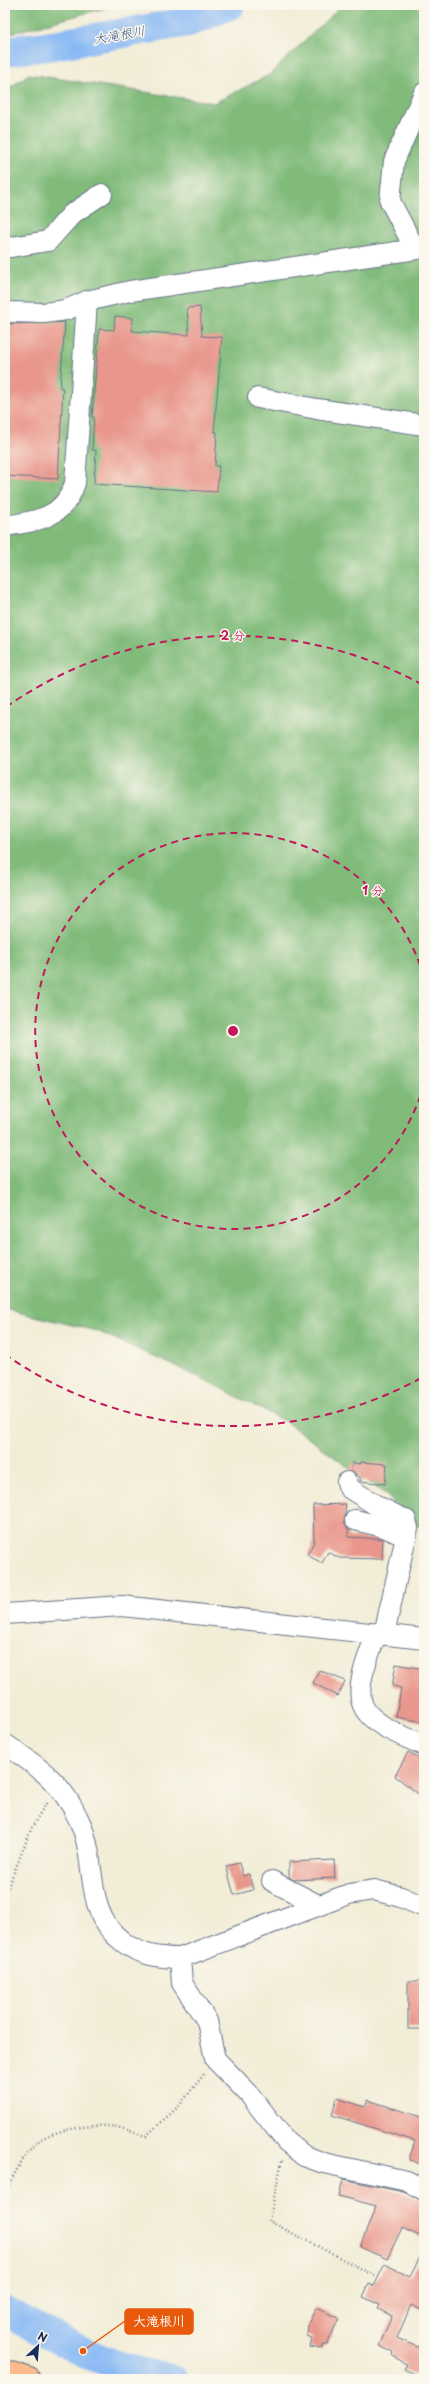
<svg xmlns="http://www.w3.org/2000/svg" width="429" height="2384" font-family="'Playpen Sans','Klee One',sans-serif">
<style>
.forest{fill:#80bb7a;stroke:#4e756c}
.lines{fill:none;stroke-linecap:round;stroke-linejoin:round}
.river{stroke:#88b9f4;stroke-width:30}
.building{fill:#e9978c}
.minor-casing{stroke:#667288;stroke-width:22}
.major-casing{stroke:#667288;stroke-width:24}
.path{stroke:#667288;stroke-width:2.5;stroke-dasharray:1 3;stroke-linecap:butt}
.minor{stroke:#fff;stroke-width:20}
.major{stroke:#fbbb8d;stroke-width:22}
.ring{fill:none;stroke:#c2185b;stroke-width:2;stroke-dasharray:7 5}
.labels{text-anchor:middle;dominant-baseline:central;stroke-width:3;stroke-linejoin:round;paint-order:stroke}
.water-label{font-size:13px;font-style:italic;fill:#3c588b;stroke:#fbf7ec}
.centre{fill:#c2185b;stroke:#fbf7ec;stroke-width:2}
.ring-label{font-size:12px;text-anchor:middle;font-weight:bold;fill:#c2185b;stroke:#fbf7ec;stroke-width:3;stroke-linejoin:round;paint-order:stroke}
.leader{fill:none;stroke:#e8590c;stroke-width:1.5}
.callout-dot{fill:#e8590c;stroke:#fbf7ec;stroke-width:1.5}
.callout{fill:#e8590c;stroke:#e8590c;stroke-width:1.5}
.callout-label{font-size:13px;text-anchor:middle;font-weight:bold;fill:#fff}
</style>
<rect width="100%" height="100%" fill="#fbf7ec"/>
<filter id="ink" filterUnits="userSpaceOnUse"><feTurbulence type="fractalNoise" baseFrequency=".025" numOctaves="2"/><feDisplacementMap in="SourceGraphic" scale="8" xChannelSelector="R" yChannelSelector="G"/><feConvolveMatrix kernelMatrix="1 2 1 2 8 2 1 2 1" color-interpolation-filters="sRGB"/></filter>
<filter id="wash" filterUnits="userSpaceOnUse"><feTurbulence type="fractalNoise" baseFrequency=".012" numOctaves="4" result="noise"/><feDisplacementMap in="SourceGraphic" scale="16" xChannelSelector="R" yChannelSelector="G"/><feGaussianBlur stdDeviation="0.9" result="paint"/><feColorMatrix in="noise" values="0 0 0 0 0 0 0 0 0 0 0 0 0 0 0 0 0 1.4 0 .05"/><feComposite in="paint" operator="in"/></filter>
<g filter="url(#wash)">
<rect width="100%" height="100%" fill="#f2edd7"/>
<!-- forest -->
<g class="forest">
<path d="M5,5H117L11,33L5,32Z"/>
<path d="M342,5H424V1531L384,1493L286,1422L201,1378L97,1331L5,1309V91L29,74L214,103L269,75Z"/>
</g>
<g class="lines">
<!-- river -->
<g class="river">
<path d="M5,51L47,46L189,22L230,5"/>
<path d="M5,2311C56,2339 113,2371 172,2379"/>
</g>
</g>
<g id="blocks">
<!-- building -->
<g class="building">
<path d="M200,307L202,336L222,337L214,432H217L215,466H219L217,492L94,484L96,450H92L94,417H92L99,329L114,330L115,316L133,318L132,331L189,335L187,308Z"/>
<path d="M65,322L60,388H63L58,479L5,476V324Z"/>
<path d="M361,1462L387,1464L385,1484L360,1481V1477L351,1471L352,1463L361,1464Z"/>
<path d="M346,1504L344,1523L348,1529V1537L383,1539L382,1559L339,1558L328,1552L322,1563L307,1555L314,1542L313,1505Z"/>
<path d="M396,1664L424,1669V1722L396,1717L401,1688L392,1686Z"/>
<path d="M319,1670L345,1681L338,1696L313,1683Z"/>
<path d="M408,1752L422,1759L419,1766L424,1770V1798L395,1776Z"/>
<path d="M334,1860L335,1878L294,1880L289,1877V1862Z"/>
<path d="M239,1863L243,1876L249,1874L253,1890L234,1895L226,1866Z"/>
<rect x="408" y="1981" width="16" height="48"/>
<path d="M337,2098L365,2107L368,2100L424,2118V2153L421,2164L409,2160L415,2141L332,2115Z"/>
<path d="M343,2179L403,2192L424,2201V2238L402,2228L387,2259L360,2247L376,2206L339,2196Z"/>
<path d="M424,2249V2311L411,2305L397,2338L424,2350V2366L419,2376L404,2369L407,2364L392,2356L393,2352L379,2346L392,2316L378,2309L380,2305L363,2297L369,2284L374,2286L385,2264L410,2277Z"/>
<path d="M316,2308L339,2318L327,2345H323L321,2349L310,2347L312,2338L307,2336L308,2324Z"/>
</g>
</g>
</g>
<g filter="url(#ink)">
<use href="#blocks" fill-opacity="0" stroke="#667288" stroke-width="1"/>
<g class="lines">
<defs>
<g id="minor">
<path d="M5,248L48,241L72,214L102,194"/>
<path d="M415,249L390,201L394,161L424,93"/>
<path d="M5,312L44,313L66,310L87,301L130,291L424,248"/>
<path d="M258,398L317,409L424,425"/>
<path d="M5,526C38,521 64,518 75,483L87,301"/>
<path d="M347,1482L349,1488L379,1507L406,1520L408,1528L384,1634"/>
<path d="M355,1520L384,1527L406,1537"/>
<path d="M5,1614L122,1606L424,1639"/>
<path d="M377,1633C349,1704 351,1716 424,1745"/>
<path d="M5,1744C37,1766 61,1781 78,1818C100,1861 81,1911 123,1942C140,1955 159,1958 180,1958L349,1894L374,1890L401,1897L424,1907"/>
<path d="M272,1881L318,1905"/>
<path d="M180,1958L182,1983L207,2021L215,2059L249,2094L286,2141L304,2156L324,2163L407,2181L424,2190"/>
</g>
<path id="major" d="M5,2371L29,2379"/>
</defs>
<!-- minor casing -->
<use href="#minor" class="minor-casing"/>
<!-- major casing -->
<use href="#major" class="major-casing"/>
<!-- path -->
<g class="path">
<path d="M5,1895L32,1827L47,1802"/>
<path d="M282,2161L269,2221L375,2276"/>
<path d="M5,2191C15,2175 24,2151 40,2140C55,2129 99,2123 117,2127C127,2129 136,2134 146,2136L179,2106L205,2073"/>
</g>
<!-- minor -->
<use href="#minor" class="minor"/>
<!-- major -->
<use href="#major" class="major"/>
</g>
</g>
<!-- distance rings -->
<g class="ring">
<path d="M424 1084A198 198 0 1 1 424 978"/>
<path d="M421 1378A395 395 0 0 1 6 1355M6 707A395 395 0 0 1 421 684"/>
</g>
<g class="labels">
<!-- water labels -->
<g class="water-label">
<text transform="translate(119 34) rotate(-10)">大滝根川</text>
</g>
</g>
<circle cx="233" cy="1031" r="6" class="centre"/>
<g class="ring-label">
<text x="233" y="640">2 分</text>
<text x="373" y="895">1 分</text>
</g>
<!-- callouts -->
<path class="leader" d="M83 2351L125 2321"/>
<circle class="callout-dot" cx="83" cy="2351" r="4"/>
<rect class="callout" x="125" y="2309" width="68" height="25" rx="4"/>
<g class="callout-label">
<text x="159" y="2326">大滝根川</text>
</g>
<!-- margin -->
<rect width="429" height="2384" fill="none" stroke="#fbf7ec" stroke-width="20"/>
<!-- north arrow -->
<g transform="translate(38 2346) rotate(26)" stroke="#fbf7ec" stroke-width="3" paint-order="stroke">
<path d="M0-3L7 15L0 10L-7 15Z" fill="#1b2f5e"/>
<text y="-6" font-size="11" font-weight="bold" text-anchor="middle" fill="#1b2f5e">N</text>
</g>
</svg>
